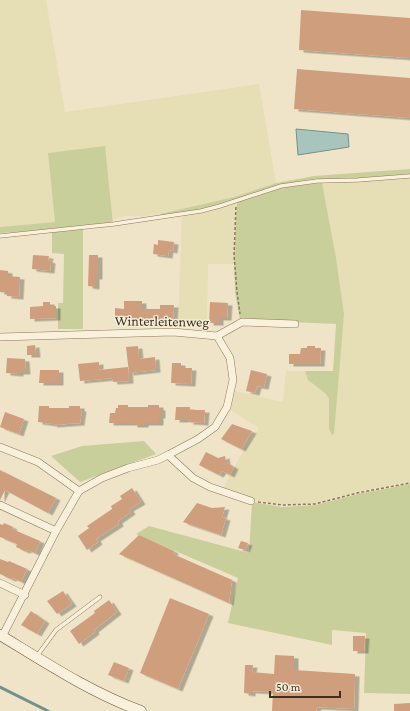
<svg xmlns="http://www.w3.org/2000/svg" width="410" height="711" font-family="'Crimson Pro',serif">
<style>
.farmland{fill:#e6deb5}
.green{fill:#c9cf9b}
.water{fill:#a9c4bc;stroke:#6f938a}
.lines{fill:none;stroke-linecap:round;stroke-linejoin:round}
.stream{stroke:#6f938a;stroke-width:3}
.building{fill:#cf9f7d;filter:url(#shadow)}
.service-casing{stroke:#8d765c;stroke-width:4.5}
.minor-casing{stroke:#8d765c;stroke-width:8}
.secondary-casing{stroke:#6f573f;stroke-width:11}
.path{stroke:#8d765c;stroke-width:1.5;stroke-dasharray:3 2;stroke-linecap:butt}
.service{stroke:#faf1dc;stroke-width:3.5}
.minor{stroke:#faf1dc;stroke-width:7}
.secondary{stroke:#faf1dc;stroke-width:10}
.labels{text-anchor:middle;dominant-baseline:central;stroke-width:3;stroke-linejoin:round;paint-order:stroke}
.street-label{font-size:14px;fill:#3d2e20;stroke:#f7eed8}
</style>
<defs>
<filter id="shadow"><feDropShadow dx="4.5" dy="2.5" stdDeviation="0" flood-color="#0004"/></filter>
</defs>
<rect width="100%" height="100%" fill="#f0e4c8"/>
<!-- farmland -->
<g class="farmland">
<path d="M0,0H46L65,112L259,84L276,183L234,197L160,214L146,216H126L113,219L105,147L48,153L55,222L0,227Z"/>
<path d="M410,177V482L356,492L315,503L296,504H281L251,500L222,491L242,453L259,428L230,410L235,391L283,402L286,371H305L308,380L326,394L329,399V429L344,314L335,255L322,183Z"/>
<path d="M236,202L233,254L234,264H208L207,327L178,325L182,215Z"/>
</g>
<!-- green -->
<g class="green">
<path d="M105,146L113,223L55,230L0,233V227L55,222L48,153Z"/>
<path d="M410,169V174L281,185L220,206L162,217L160,214L234,197L276,183L314,176Z"/>
<path d="M322,183L336,258L344,314L334,434L332,435L329,429V399L326,394L308,380L305,371H333L336,324L240,320L235,292L234,254L237,201L281,187Z"/>
<path d="M83,229V329H58V303H63L64,254L52,253V232Z"/>
<path d="M144,441L156,454L80,482L51,456L82,446Z"/>
<path d="M410,484V694L364,693L366,633L332,630V645L228,623L238,578L136,534L149,526L249,553L252,502L282,507L316,505L358,494Z"/>
</g>
<!-- water -->
<path class="water" d="M296,129L348,134L349,147L298,155Z"/>
<g class="lines">
<!-- stream -->
<path class="stream" d="M0,687L48,711"/>
</g>
<!-- building -->
<g class="building">
<path d="M301,10L410,18V58L299,50Z"/>
<path d="M297,69L410,78V118L294,109Z"/>
<path d="M158,240L174,242L173,251L169,250L168,256L153,254L154,244L158,245Z"/>
<path d="M33,255L49,256L48,260L51,261L50,271L32,269Z"/>
<path d="M89,255H98V277H95V287L88,286Z"/>
<path d="M0,270L8,271V276L20,277L19,297L7,296V293L0,292Z"/>
<path d="M124,301H142V309H160V305H174L173,320H159V322L123,321L124,319L115,318V308L124,309Z"/>
<path d="M43,302H50V306H56V318L30,319V307L43,306Z"/>
<path d="M210,302L228,303L227,318H219V323H209Z"/>
<path d="M35,345L36,355H27V346Z"/>
<path d="M138,346L139,359L155,357L156,370L129,373L126,347Z"/>
<path d="M307,346H315V348H321L320,364H289V354H300L301,348H307Z"/>
<path d="M7,358L25,359L26,372H19V374L6,373Z"/>
<path d="M99,362V370L128,367L129,381L113,382L112,378L80,381L78,364Z"/>
<path d="M172,363H181V368H192L191,384L171,383Z"/>
<path d="M40,370H59V383H39Z"/>
<path d="M251,370L267,374L264,387L257,386L255,393L246,391Z"/>
<path d="M118,405H128V407H148V405H159V408H161V416H159V423H144V425H133V423H109L110,413H115L116,408H118Z"/>
<path d="M39,406H49V408H69V406H80V409H82L80,423L53,425V424L38,422Z"/>
<path d="M176,407H190V410H205L204,423L188,422L190,420H175Z"/>
<path d="M5,412L24,419L19,434L0,427Z"/>
<path d="M232,424L252,431L241,449L221,439Z"/>
<path d="M206,452L218,458L225,456L226,462L234,467L230,475L222,471L219,475L199,465Z"/>
<path d="M0,470L56,498L48,513L5,490L0,500Z"/>
<path d="M132,488L141,502L129,509L131,512L118,521L119,524L96,539L98,542L87,550L78,536L89,528L87,526L112,509L111,506L122,499L120,496Z"/>
<path d="M197,503L212,508L225,507L222,517L226,518L221,535L183,522Z"/>
<path d="M4,523L13,527L12,529L40,541L35,553L28,550L25,551L16,547L17,544L0,537V524L3,525Z"/>
<path d="M139,535L174,551L173,554L232,580L229,603L119,554Z"/>
<path d="M241,541L248,543L245,550L238,548Z"/>
<path d="M0,559L8,562L9,561L27,569L21,582L14,578L11,579L0,574Z"/>
<path d="M63,591L72,604L57,614L47,601Z"/>
<path d="M170,598L209,614L178,689L140,673Z"/>
<path d="M109,600L117,612L94,630L95,632L79,644L70,631L95,613L94,611Z"/>
<path d="M31,611L45,621L37,634L21,625Z"/>
<path d="M353,636H365L364,651H353Z"/>
<path d="M275,655L294,656V670L355,674L354,709L317,707L316,711H272L273,692L251,691V694L244,693L245,665H253L252,672L274,674Z"/>
<path d="M114,662L129,668L124,681L108,675Z"/>
<path d="M410,703V711H394V704Z"/>
</g>
<g class="lines">
<defs>
<g id="service">
<path d="M0,236L114,224L201,211L220,206L281,186L317,181L358,180L410,176"/>
<path d="M37,656L56,630L100,597"/>
</g>
<g id="minor">
<path d="M217,336L242,322L295,324"/>
<path d="M0,337L173,332L217,336L230,358L233,380L227,407L215,427L198,439L168,455L158,460L128,468L102,478L79,491L56,531L2,637"/>
<path d="M0,447L38,462L79,491"/>
<path d="M168,455L193,478L210,487L251,501"/>
<path d="M0,505L56,531"/>
<path d="M0,583L25,595"/>
</g>
<path id="secondary" d="M0,635C46,663 90,692 141,711"/>
</defs>
<!-- service casing -->
<use href="#service" class="service-casing"/>
<!-- minor casing -->
<use href="#minor" class="minor-casing"/>
<!-- secondary casing -->
<use href="#secondary" class="secondary-casing"/>
<!-- path -->
<g class="path">
<path d="M236,207L234,255L237,292L240,314"/>
<path d="M258,502L282,505L315,504L357,493L410,483"/>
</g>
<!-- service -->
<use href="#service" class="service"/>
<!-- minor -->
<use href="#minor" class="minor"/>
<!-- secondary -->
<use href="#secondary" class="secondary"/>
</g>
<g class="labels">
<!-- street labels -->
<g class="street-label">
<text transform="translate(162 321) rotate(1)">Winterleitenweg</text>
</g>
</g>
<!-- scale -->
<path d="M270 691v6h70v-6" fill="none" stroke="#3d2e20" stroke-width="2"/>
<text x="276" y="691" font-size="12" fill="#3d2e20" stroke="#f7eed8" stroke-width="3" paint-order="stroke">50 m</text>
</svg>
